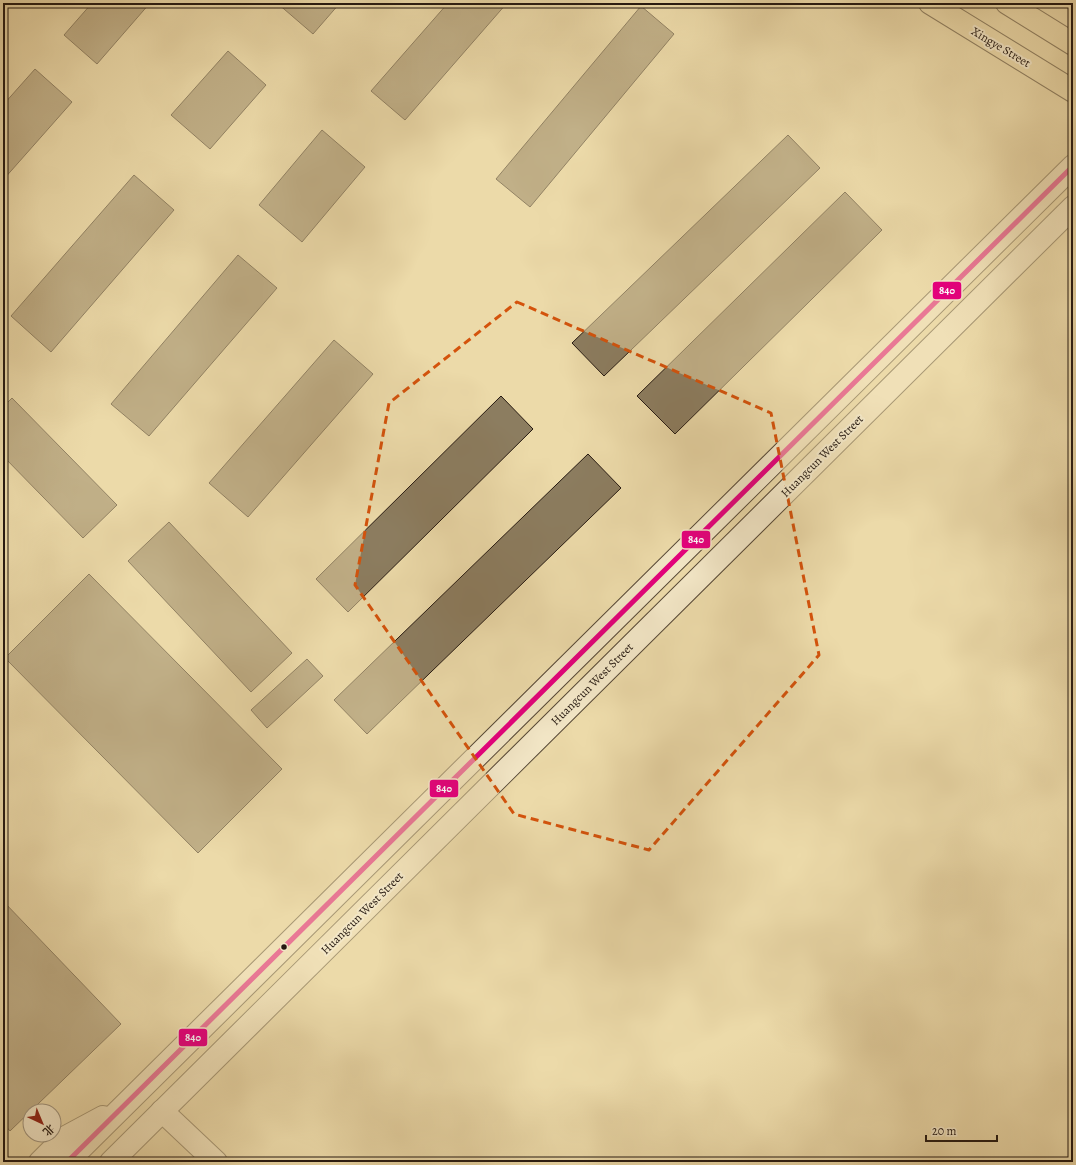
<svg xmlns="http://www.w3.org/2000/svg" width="1076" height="1165" font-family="Alegreya,'Noto Serif SC',serif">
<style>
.building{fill:#8c7d60;stroke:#251911}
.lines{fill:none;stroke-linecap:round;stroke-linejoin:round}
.minor-casing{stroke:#574937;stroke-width:24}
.major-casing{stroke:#251911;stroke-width:24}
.minor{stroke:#f3e7c7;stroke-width:22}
.major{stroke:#ecdaa9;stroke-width:22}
.bus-1-casing{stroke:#f3e7c7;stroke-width:8}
.bus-1{stroke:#e5007d;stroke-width:5}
.marked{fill:none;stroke:#d4530c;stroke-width:3;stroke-dasharray:8 5;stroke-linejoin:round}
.bus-dot{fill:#251911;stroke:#f3e7c7;stroke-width:1.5}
.labels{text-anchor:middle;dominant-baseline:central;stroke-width:4;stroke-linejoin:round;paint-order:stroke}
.street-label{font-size:12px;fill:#251911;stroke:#f3e7c7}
.line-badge{stroke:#f3e7c7;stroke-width:1.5}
.badge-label{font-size:11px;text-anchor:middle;font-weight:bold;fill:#fff}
</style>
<rect width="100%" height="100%" fill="#ecdaa9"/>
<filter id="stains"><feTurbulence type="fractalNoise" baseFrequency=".005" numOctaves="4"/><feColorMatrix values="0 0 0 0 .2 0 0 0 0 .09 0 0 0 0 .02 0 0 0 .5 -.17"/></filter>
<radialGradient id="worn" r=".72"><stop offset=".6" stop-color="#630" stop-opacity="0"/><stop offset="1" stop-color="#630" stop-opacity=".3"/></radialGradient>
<!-- building -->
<g class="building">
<path d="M92,3H150L97,64L64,35Z"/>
<path d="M277,3H340L313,34Z"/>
<path d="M448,3H507L405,120L371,91Z"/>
<path d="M641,6L674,34L530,207L496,179Z"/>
<path d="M228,51L266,85L210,149L171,115Z"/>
<path d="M35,69L72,102L3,180V105Z"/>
<path d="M322,130L365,167L302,242L259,205Z"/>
<path d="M788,135L820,168L604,376L572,343Z"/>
<path d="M134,175L174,210L51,352L11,316Z"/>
<path d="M845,192L882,230L675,434L637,396Z"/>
<path d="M238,255L277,288L149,436L111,404Z"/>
<path d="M334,340L373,374L248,517L209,483Z"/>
<path d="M501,396L533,429L348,612L316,579Z"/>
<path d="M12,398L117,505L83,538L3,456V407Z"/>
<path d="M588,454L621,488L367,734L334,700Z"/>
<path d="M169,522L292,653L251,692L128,561Z"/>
<path d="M89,574L282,769L198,853L5,658Z"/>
<path d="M307,659L323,676L267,728L251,710Z"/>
<path d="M3,901L121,1024L10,1131L3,1123Z"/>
</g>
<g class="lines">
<defs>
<g id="minor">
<path d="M162,1111L216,1162"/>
<path d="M40,1162L64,1138L103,1117"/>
<path d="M67,1162L1073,166"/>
<path d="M111,1162L1073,207"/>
</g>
<g id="major">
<path d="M930,3L1073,91"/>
<path d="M1007,3L1073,44"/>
</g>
</defs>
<!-- minor casing -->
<use href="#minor" class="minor-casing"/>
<!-- major casing -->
<use href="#major" class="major-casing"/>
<!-- minor -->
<use href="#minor" class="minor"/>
<!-- major -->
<use href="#major" class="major"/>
<defs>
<path id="bus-1" d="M67,1162L1073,166"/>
</defs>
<!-- bus-1 casing -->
<use href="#bus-1" class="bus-1-casing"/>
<!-- bus-1 -->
<use href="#bus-1" class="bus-1"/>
</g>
<!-- marked area -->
<path d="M0 0H1076V1165H0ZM517,302L771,413L819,655L649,850L514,814L355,585L389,403Z" fill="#ecdaa9" fill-opacity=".55" fill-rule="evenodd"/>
<path class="marked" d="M517,302L771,413L819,655L649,850L514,814L355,585L389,403Z"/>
<!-- markers -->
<circle class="bus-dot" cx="284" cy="947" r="3.5"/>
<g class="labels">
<!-- street labels -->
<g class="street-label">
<text transform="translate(1001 47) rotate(31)">Xingye Street</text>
<text transform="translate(822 456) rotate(-45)">Huangcun West Street</text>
<text transform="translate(592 684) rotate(-45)">Huangcun West Street</text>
<text transform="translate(362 913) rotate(-45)">Huangcun West Street</text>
</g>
</g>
<g class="line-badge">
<rect x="932" y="281" width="30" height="19" rx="4" fill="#e5007d"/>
<rect x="681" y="530" width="30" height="19" rx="4" fill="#e5007d"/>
<rect x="429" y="779" width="30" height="19" rx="4" fill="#e5007d"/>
<rect x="178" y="1028" width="30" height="19" rx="4" fill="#e5007d"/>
</g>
<g class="badge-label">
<text x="947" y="294">840</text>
<text x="696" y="543">840</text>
<text x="444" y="792">840</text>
<text x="193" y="1041">840</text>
</g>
<!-- margin -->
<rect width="1076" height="1165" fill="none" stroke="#ecdaa9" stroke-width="16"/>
<rect x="4" y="4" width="1068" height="1157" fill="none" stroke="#251911" stroke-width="2"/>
<rect x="8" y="8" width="1060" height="1149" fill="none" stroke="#251911"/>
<!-- north arrow -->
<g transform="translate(42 1123) rotate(136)"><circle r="19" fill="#f3e7c7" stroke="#a1957e"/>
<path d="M0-3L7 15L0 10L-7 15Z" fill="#8f2418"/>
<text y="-6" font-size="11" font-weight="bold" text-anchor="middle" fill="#251911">北</text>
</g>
<!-- scale -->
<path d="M926 1135v6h71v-6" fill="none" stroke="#251911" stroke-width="2"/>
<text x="932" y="1135" font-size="12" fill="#251911" stroke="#f3e7c7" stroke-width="3" paint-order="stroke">20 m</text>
<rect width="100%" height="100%" filter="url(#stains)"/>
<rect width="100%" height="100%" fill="url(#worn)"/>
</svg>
